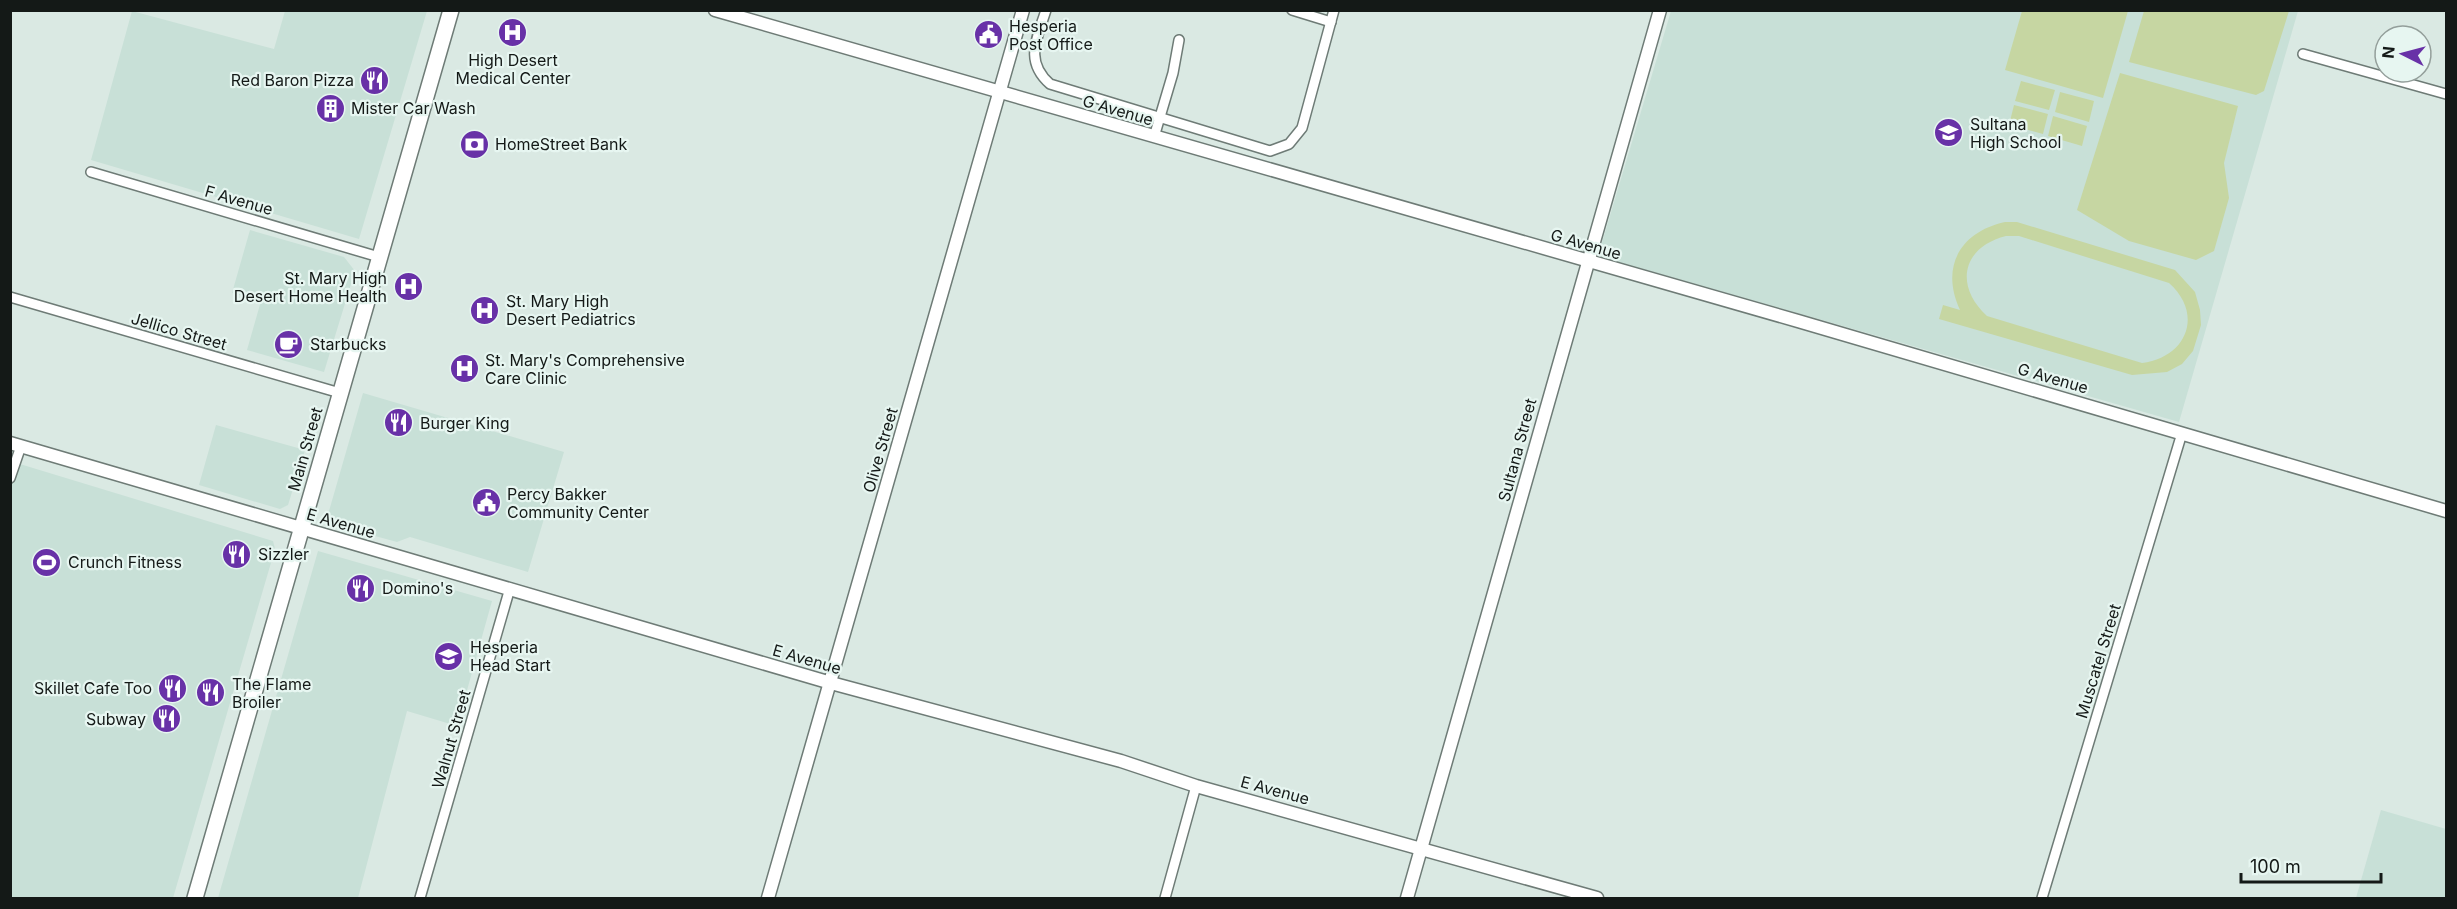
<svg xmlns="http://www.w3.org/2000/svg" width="2457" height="909" font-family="Inter,sans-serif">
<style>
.built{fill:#c8e0d7}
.green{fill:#c6d6a2;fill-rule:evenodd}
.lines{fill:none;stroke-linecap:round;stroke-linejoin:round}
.minor-casing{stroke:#6e7b76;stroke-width:12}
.tertiary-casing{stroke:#6e7b76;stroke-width:15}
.primary-casing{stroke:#6e7b76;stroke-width:18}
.minor{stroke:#fff;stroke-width:9}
.tertiary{stroke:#fff;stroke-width:12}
.primary{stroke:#fff;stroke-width:15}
.labels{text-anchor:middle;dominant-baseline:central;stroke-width:4.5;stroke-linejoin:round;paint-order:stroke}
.poi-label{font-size:16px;fill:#141917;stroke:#e7f6f1;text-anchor:start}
.street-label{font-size:16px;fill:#141917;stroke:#e7f6f1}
</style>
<rect width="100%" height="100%" fill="#dae9e3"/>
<!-- built -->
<g class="built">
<path d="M132,11L274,49L285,11H427L359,239L91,160Z"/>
<path d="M1671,11H2298L2179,422L1598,256Z"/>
<path d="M250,230L344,257L355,271L324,372L247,350L261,301L232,293Z"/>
<path d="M363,393L564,452L528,572L410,537L397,542L331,524L327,518Z"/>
<path d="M216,425L305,450L288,505L280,509L199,485Z"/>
<path d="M10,461L273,541L275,549L173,898H11Z"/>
<path d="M318,551L492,601L457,726L407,711L358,898H218Z"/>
<path d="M2381,810L2446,829V898H2356Z"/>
</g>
<!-- green -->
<g class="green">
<path d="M2022,11H2128L2103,98L2005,70Z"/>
<path d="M2144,11V10L2289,11L2264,91L2256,95L2129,62Z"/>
<path d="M2120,73L2238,106L2224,163L2229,198L2214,251L2196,260L2129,241L2077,210Z"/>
<path d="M2021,81L2055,90L2049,110L2015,101Z"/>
<path d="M2060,92L2094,101L2089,122L2055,112Z"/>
<path d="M2014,105L2048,114L2043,134L2009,125Z"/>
<path d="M2053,116L2087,126L2082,146L2048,136Z"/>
<path d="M2005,222H2017L2175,270L2195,292L2200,310L2201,325L2193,351L2182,364L2167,372L2132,375L1939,319L1943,305L1960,310C1940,267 1960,232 2005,222ZM2006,236H2019L2169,283C2204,314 2187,357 2142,363L1987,316C1954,286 1962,247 2006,236Z"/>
</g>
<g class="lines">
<defs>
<g id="minor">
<path d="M1046,10C1037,39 1024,61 1050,84L1270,151L1289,144L1302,128L1334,10"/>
<path d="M1292,10L1331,22"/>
<path d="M2303,54L2446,94"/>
<path d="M1154,137L1173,73L1179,40"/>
<path d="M91,172L379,257"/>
<path d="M10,297L340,393"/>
<path d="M10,478L21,446"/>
<path d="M420,898L510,588"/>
<path d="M1165,898L1196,786"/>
<path d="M2042,898L2182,433"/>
</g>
<g id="tertiary">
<path d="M715,10L1798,321L2446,511"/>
<path d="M10,443L831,683L1121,761L1196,786L1597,898"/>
<path d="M768,898L1023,10"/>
<path d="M1407,898L1660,10"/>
</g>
<path id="primary" d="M195,898L451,10"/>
</defs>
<!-- minor casing -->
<use href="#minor" class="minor-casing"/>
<!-- tertiary casing -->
<use href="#tertiary" class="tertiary-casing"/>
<!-- primary casing -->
<use href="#primary" class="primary-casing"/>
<!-- minor -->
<use href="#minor" class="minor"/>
<!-- tertiary -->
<use href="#tertiary" class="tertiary"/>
<!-- primary -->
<use href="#primary" class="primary"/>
</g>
<!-- icons -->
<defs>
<symbol id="hospital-disc" viewBox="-11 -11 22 22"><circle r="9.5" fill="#6831a7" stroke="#e7f6f1"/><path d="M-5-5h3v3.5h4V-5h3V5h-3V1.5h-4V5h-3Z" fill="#fff"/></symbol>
<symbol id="civic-disc" viewBox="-11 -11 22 22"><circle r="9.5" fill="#6831a7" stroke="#e7f6f1"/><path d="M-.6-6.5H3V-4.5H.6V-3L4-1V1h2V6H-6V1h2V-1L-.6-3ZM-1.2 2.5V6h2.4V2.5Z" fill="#fff"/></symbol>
<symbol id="restaurant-disc" viewBox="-11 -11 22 22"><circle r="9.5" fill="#6831a7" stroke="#e7f6f1"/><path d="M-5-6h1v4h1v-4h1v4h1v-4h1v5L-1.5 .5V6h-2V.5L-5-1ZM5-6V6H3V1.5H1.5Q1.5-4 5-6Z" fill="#fff"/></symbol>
<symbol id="building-disc" viewBox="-11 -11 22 22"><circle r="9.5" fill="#6831a7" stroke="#e7f6f1"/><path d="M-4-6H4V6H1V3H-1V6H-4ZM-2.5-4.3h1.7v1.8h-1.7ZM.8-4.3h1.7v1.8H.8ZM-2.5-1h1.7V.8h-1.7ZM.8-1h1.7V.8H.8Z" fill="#fff"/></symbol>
<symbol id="school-disc" viewBox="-11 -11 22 22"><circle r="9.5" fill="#6831a7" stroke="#e7f6f1"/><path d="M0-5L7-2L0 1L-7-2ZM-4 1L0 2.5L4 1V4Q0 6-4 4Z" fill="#fff"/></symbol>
<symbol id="bank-disc" viewBox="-11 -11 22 22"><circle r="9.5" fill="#6831a7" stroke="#e7f6f1"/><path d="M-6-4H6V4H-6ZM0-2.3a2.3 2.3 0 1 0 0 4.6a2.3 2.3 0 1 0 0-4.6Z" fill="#fff"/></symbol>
<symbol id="cafe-disc" viewBox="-11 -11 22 22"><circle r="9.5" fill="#6831a7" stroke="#e7f6f1"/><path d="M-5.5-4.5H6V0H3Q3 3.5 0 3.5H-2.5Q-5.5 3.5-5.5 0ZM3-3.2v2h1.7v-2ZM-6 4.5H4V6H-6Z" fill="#fff"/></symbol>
<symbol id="stadium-disc" viewBox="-11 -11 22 22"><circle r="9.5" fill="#6831a7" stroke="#e7f6f1"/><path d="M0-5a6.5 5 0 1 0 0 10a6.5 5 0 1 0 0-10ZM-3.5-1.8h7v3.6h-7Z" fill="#fff"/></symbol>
</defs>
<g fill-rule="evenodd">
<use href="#hospital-disc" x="496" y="16" width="33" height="33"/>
<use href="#civic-disc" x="972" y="18" width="33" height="33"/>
<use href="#restaurant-disc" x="358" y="64" width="33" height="33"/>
<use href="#building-disc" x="314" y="92" width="33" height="33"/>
<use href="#school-disc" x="1932" y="116" width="33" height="33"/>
<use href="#bank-disc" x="458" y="128" width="33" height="33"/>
<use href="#hospital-disc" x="392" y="270" width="33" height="33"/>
<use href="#hospital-disc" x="468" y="294" width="33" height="33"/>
<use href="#cafe-disc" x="272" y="328" width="33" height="33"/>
<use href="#hospital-disc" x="448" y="352" width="33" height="33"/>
<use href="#restaurant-disc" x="382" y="406" width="33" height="33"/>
<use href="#civic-disc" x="470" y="486" width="33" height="33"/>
<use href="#restaurant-disc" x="220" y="538" width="33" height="33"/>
<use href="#stadium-disc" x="30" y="546" width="33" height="33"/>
<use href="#restaurant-disc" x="344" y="572" width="33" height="33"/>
<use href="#school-disc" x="432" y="640" width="33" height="33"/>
<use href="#restaurant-disc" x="156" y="672" width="33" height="33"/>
<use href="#restaurant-disc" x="194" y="676" width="33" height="33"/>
<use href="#restaurant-disc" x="150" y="702" width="33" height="33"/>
</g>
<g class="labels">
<!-- poi labels -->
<g class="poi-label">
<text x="1009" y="26">Hesperia<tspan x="1009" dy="18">Post Office</tspan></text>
<text x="513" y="60" text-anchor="middle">High Desert<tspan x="513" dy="18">Medical Center</tspan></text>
<text x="354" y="80" text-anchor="end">Red Baron Pizza</text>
<text x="351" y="108">Mister Car Wash</text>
<text x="1970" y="124">Sultana<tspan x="1970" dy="18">High School</tspan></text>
<text x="495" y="144">HomeStreet Bank</text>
<text x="387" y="278" text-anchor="end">St. Mary High<tspan x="387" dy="18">Desert Home Health</tspan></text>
<text x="506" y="301">St. Mary High<tspan x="506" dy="18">Desert Pediatrics</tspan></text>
<text x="310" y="344">Starbucks</text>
<text x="485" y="360">St. Mary's Comprehensive<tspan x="485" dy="18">Care Clinic</tspan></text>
<text x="420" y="423">Burger King</text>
<text x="507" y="494">Percy Bakker<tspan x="507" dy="18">Community Center</tspan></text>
<text x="258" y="554">Sizzler</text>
<text x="68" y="562">Crunch Fitness</text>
<text x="382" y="588">Domino's</text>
<text x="470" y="647">Hesperia<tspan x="470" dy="18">Head Start</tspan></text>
<text x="232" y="684">The Flame<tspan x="232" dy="18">Broiler</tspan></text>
<text x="152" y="688" text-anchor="end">Skillet Cafe Too</text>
<text x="146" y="719" text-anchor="end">Subway</text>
</g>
<!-- street labels -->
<g class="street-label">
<text transform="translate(1118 110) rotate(16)">G Avenue</text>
<text transform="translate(239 200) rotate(16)">F Avenue</text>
<text transform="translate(1586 244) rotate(16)">G Avenue</text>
<text transform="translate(179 331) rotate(16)">Jellico Street</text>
<text transform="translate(2053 378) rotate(16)">G Avenue</text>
<text transform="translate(305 449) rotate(-74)">Main Street</text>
<text transform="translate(880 450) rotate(-74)">Olive Street</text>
<text transform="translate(1517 450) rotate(-75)">Sultana Street</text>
<text transform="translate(341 523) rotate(16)">E Avenue</text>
<text transform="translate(807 659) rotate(16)">E Avenue</text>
<text transform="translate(2098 661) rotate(-73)">Muscatel Street</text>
<text transform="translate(451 739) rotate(-74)">Walnut Street</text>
<text transform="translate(1275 790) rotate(15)">E Avenue</text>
</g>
</g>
<!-- border -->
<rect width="2457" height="909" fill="none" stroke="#141917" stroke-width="24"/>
<!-- north arrow -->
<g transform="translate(2403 54) rotate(276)"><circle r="28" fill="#e7f6f1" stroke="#939e9a" stroke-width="1.5"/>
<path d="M0-4.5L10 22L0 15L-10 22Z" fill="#6831a7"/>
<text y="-9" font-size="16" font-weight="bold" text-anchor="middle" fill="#141917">N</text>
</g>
<!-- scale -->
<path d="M2241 873v9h140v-9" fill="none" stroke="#141917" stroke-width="3"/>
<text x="2250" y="873" font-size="18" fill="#141917" stroke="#e7f6f1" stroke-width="4.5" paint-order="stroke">100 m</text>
</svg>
